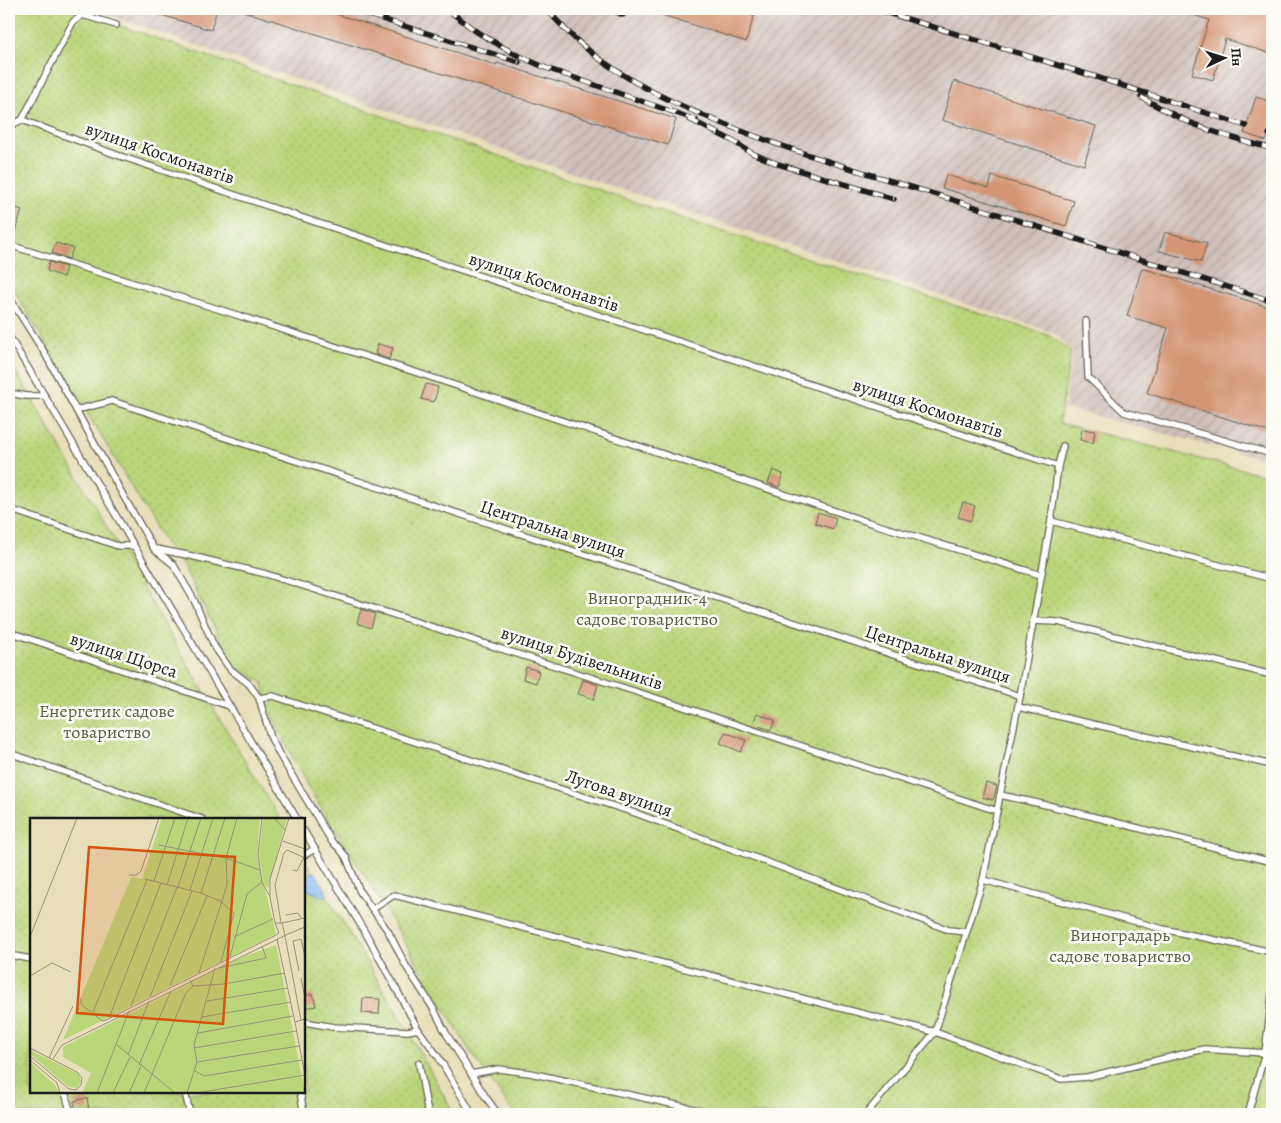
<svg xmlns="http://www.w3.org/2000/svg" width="1281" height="1123" font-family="Alegreya,serif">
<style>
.industrial{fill:url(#industrial-furrows)}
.green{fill:url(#green-dots);stroke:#6c784c}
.water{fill:url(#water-rules);stroke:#4f6c88}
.building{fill:#d49576}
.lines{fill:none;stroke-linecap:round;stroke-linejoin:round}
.lane-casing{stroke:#636053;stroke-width:8}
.lane{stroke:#fff;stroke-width:5.5}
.rail-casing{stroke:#1c1c1c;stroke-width:5.5}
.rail{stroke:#fdfcf7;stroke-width:4;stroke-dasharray:11;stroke-linecap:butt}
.labels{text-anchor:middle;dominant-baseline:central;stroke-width:5;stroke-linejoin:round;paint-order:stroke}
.street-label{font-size:18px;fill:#1c1c1c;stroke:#fdfcf7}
.park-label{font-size:18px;fill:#545d3d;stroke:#fdfcf7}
.inset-road{fill:none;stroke:#96917a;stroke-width:1}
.view{fill:#d4530e;fill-opacity:0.15;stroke:#d4530e;stroke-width:2.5}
.inset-edge{fill:none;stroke:#1c1c1c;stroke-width:2.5}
</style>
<defs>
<pattern id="industrial-furrows" width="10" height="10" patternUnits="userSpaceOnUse" patternTransform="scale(1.25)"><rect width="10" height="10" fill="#cfc0ba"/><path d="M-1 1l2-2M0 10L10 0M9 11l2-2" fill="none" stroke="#b1a49f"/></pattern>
<pattern id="green-dots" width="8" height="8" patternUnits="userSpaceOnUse" patternTransform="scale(1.25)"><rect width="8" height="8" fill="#bbd57b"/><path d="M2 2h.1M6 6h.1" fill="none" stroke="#a0b66a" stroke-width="1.8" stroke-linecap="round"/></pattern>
<pattern id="water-rules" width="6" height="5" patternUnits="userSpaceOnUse" patternTransform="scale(1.25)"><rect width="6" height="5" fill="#82bbf3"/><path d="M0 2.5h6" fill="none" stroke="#70a0d0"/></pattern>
</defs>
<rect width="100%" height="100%" fill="#fdfcf7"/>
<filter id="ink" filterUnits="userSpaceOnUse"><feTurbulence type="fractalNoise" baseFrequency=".02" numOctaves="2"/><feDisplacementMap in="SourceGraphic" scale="10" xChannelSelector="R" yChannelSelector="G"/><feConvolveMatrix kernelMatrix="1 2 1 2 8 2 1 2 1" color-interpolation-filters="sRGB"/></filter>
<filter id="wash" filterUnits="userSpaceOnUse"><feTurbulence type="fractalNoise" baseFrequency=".0096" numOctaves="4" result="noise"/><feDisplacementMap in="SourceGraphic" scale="20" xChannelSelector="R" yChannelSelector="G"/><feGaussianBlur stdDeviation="1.12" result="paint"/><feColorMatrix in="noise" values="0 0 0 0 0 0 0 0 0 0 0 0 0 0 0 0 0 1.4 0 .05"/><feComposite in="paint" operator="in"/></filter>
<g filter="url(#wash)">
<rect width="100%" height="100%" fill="#e7dfb9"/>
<!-- industrial -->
<path class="industrial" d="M91,9H1272V461L1064,408L1073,351L1054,333L512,153Z"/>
<!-- green -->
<g class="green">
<path d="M9,9H72L271,78L699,224L1048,335L1071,351L1059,423L1272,477V1114H514L468,1048L370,884L309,789L267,706L263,683L233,665L184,567L165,543L9,282Z"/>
<path d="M9,360L208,699L280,819H31V1092H304V858L408,1031L454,1114H9Z"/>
</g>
<!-- water -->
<path class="water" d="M304,872L306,874H310L314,872L316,873C319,881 327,887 327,896C319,897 312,891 304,889Z"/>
<g id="blocks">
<!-- building -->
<g class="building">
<path d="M151,9H217L211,30L151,12Z"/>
<path d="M244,9H320L496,65L497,63L676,119L668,145L243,11Z"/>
<path d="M650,9H732L754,16L746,42L650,11Z"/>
<path d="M1181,9H1272V54L1225,39L1213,80L1192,74L1209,20L1181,11Z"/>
<path d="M954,81L1096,126L1084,165L942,120Z"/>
<path d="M1256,97L1272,102V122L1266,141L1244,133Z"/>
<path d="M946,175L989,188L992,176L1074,201L1066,226L942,188Z"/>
<path d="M9,205L22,210L12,241L9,240Z"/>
<path d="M1165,232L1207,243L1201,262L1159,251Z"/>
<path d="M56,243L73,248L69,259L52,253Z"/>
<path d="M49,262L66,267L63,277L47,271Z"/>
<path d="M1142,268L1272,308V433L1147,393L1168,328L1127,316Z"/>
<path d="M378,344L393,348L389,359L375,354Z"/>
<path d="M426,384L438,387L434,402L421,399Z"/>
<path d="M1082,429L1095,431L1093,443L1080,440Z"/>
<path d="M773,470L783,474L779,487L768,483Z"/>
<path d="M963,502L975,506L971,521L958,517Z"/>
<path d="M818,512L836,518L833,529L815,523Z"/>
<path d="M361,609L375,614L371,628L357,623Z"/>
<path d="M526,667L539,671L536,683L523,679Z"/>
<path d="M583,680L598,685L594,699L578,694Z"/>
<path d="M757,713L775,720L771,730L753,724Z"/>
<path d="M725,732L746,740L741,752L720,743Z"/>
<path d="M986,783L997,786L993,800L982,797Z"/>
<path d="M313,994L316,1006L304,1008V996Z"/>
<path d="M363,998L380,999L379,1014L362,1013Z"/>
<path d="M87,1098L89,1110L76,1112L74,1101Z"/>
</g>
</g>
</g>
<g filter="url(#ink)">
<use href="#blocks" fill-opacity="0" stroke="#636053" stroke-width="1"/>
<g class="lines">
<defs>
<g id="lane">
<path d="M22,120L120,156L297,216L1058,466"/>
<path d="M9,126L22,120L73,22L83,15L116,25"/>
<path d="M9,245L215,308L421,374L868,522L1041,575"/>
<path d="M9,297L44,352L124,497L154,549L173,564L194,600L214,646L230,669L249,684L259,698L271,738L279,754L332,842L339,848L346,857L360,892L388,931L406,966L433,1008L446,1033L485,1096L498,1114"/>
<path d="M1086,321L1088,377L1124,412L1272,454"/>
<path d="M9,336L297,819"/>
<path d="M9,393L26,396H45"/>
<path d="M76,410L112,401L1020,696"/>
<path d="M9,509L118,546H133"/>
<path d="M1051,521L1272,579"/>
<path d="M156,549L187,555L266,574L684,707L997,811"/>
<path d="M1033,621L1058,622L1272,675"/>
<path d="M9,632L229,706"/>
<path d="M259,698L273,696L638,814L949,930L966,932"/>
<path d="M1018,707L1272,765"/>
<path d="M9,753L202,819"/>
<path d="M1000,795L1051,806L1272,862"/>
<path d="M304,831L369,939L418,1029L439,1058L472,1114"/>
<path d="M304,855L315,849"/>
<path d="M983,880L1163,929L1272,952"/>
<path d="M373,909L394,895L935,1032L1061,1079L1087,1077L1204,1049L1265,1053L1272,1055"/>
<path d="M9,955L31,959"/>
<path d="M304,1022L334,1027L408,1031L418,1029"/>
<path d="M419,1063L428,1114"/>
<path d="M471,1074L498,1069L530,1073L717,1114"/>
<path d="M65,1092L71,1114"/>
<path d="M185,1092L190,1114"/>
<path d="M300,1092L304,1114"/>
<path d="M866,1114L935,1032L983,880L1020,696L1051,521L1058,466L1063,446"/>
<path d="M1248,1114L1265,1053L1272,995"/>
</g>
</defs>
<!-- lane casing -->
<use href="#lane" class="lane-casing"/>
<!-- lane -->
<use href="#lane" class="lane"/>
<defs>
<g id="rail">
<path d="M350,9L519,62"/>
<path d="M447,9L477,32L515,54L546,68L696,120"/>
<path d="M547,9C596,70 668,102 739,130C808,157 880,177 950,199C1058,233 1165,267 1272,301"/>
<path d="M609,9L623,15"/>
<path d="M875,9L1093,76L1246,126"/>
<path d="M1141,97C1160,108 1180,119 1201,127C1224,136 1248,142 1272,149"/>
<path d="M689,119L731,140L752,153L778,164L894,199"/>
<path d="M1269,134L1272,135"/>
</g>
</defs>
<!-- rail casing -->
<use href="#rail" class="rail-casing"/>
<!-- rail -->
<use href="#rail" class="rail"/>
</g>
</g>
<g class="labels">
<!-- street labels -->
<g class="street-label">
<text transform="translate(160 153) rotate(19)">вулиця Космонавтів</text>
<text transform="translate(544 282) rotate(18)">вулиця Космонавтів</text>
<text transform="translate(928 408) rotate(18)">вулиця Космонавтів</text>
<text transform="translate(553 529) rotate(18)">Центральна вулиця</text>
<text transform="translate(938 654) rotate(18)">Центральна вулиця</text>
<text transform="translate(124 655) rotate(18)">вулиця Щорса</text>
<text transform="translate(582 658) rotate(18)">вулиця Будівельників</text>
<text transform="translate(619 793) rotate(19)">Лугова вулиця</text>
</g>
<!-- park labels -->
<g class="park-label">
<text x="647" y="598">Виноградник-4<tspan x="647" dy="21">садове товариство</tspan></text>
<text x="107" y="711">Енергетик садове<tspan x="107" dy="21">товариство</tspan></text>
<text x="1120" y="935">Виноградарь<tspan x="1120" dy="21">садове товариство</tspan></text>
</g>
</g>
<!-- overview -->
<g transform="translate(30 818)">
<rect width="275" height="275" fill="#e7dfb9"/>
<path d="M132,0H230L227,38L246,116L33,222L100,62L102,59L112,61ZM233,0H257L238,70L234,66L229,37ZM246,127L275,275H52L61,255L33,239V229L210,140ZM0,232L49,256L51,264L47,270L39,269L0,236ZM0,244L25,267L29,275L0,274Z" fill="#bbd57b"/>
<path class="inset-road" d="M232,0L228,37L232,64L239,77M244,0L255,12M259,0L240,61V79L245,105H252L254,113L271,202M253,23L275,31M128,27L196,40L230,52M263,52L267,53L274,39M99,57H106L111,53L129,0M115,61L171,75L190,83L204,95L191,144M124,63L145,0M137,67L158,0M148,69L171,0M160,72L183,0M171,75L195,0M256,97L268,95L272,101M251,105L245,67L254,35L257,32L275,40M252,105L275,100M258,116L275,109M0,119L47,0M204,119L243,101M247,121L265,204M200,139L217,76L232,64M189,150L236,140L232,128M269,153L263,123L271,121L275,139M169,155L197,67L196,40L207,0M0,158L22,145L41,154M271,160L275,180M140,168L177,78M163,168L194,166L255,155M120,179L162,73M51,180V186L72,203L76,202L246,117L249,115L245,105M177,183L258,170M101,188L147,69M63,194L117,62M172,199L261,184M79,200L131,65M168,215L263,198M87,227L145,275M0,230L47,254L52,260L51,267L46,272L39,271L0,238M164,230L266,213M98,237L119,183M19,240L43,188M23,241L32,227L258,116M0,242L27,265L30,275M167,244L269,228M109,247L141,173M165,253L174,258L272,242M275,258L265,204L275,201M67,275L99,193M83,275L100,239M99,275L111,248M114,275L156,175L163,168L160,162M157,275L167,244L164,227L185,150M166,275L275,257"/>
<path class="view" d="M59,29L205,39L193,206L47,195Z"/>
<rect width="275" height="275" class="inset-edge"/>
</g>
<!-- margin -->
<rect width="1281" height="1123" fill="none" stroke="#fdfcf7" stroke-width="30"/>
<!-- north arrow -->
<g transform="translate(1224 58) rotate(86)" stroke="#fdfcf7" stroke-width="4" paint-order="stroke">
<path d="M0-4L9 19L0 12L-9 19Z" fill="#1c1c1c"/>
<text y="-8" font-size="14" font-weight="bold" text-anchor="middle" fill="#1c1c1c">Пн</text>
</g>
</svg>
